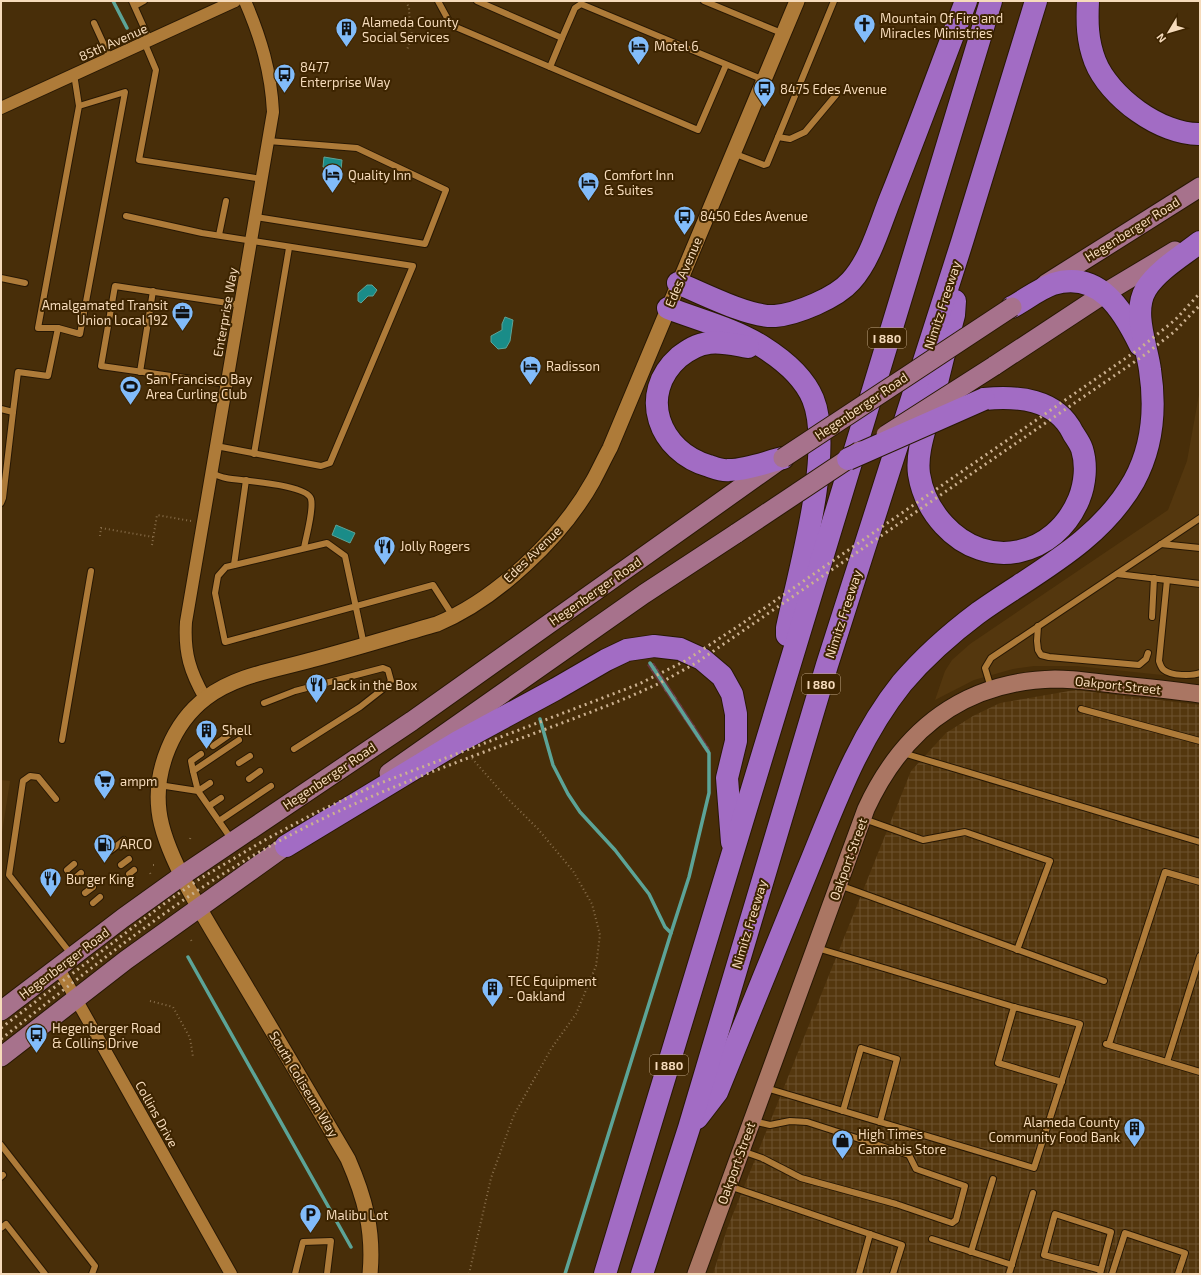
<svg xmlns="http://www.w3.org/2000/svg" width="1201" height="1275" font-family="'Exo 2',sans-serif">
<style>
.built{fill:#54370e}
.industrial{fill:url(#industrial-grid)}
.wetland{fill:url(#wetland-marsh)}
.water{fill:#1a8c88;stroke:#5ca497}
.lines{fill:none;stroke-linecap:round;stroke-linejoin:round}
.stream{stroke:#5ca497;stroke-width:3.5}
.service-casing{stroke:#281804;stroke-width:8}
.minor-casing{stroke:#281804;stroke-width:14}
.tertiary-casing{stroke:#281804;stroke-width:17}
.secondary-casing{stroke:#281804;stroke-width:19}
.primary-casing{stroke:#281804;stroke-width:21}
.motorway-casing{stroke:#281804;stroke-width:24}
.path{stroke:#886e4b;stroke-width:2;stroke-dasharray:1 3;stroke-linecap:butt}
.service{stroke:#ae7b39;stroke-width:6}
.minor{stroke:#ae7b39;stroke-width:12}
.tertiary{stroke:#ae7b39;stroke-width:15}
.secondary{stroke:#aa7663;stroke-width:17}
.primary{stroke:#a7728c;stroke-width:19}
.motorway{stroke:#a26cc4;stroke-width:22}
.rail{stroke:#ccb190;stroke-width:3;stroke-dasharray:2 4;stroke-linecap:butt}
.primary-bridge-casing{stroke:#281804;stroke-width:21;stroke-linecap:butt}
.motorway-bridge-casing{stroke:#281804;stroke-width:24;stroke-linecap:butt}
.primary-bridge{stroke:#a7728c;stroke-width:19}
.motorway-bridge{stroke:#a26cc4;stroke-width:22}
.labels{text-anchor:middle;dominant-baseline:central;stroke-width:4;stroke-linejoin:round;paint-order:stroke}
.shield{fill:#3d2400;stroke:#bea483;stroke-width:1}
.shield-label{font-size:12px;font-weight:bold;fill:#f6dbbb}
.poi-label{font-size:13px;fill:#f6dbbb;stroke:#3d2400;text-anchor:start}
.street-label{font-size:13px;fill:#f6dbbb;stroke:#3d2400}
</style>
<defs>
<pattern id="industrial-grid" width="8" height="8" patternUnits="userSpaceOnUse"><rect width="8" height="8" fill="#54370e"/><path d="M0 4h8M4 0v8" fill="none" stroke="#6d532f"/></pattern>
<pattern id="wetland-marsh" width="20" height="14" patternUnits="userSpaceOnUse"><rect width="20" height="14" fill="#67353d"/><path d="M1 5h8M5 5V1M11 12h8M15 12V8" fill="none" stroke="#7d5257"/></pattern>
</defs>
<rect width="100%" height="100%" fill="#482e09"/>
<!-- built -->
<g class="built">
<path d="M1200,389V679L1077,666H1034L1013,669L974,680L935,700L945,671L952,660L970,644L1168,510L1187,461Z"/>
<path d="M1,780L10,781L1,839Z"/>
</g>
<!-- industrial -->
<path class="industrial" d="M1075,690L1200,705V1274H713L727,1229L911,771L946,733L973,716L1000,703Z"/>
<!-- wetland -->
<path class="wetland" d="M650,663H654L710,749L709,753L706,752L647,665Z"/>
<!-- water -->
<g class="water">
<path d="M324,157L342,160L341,170L323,167Z"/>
<path d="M367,285H372L377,290L373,296H368L361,303L358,301V293Z"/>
<path d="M505,317L513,320L510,341L506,348L498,349L491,342V336L502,330V324Z"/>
<path d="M336,525L355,533L350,543L332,535Z"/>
</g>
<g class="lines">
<!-- stream -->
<g class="stream">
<path d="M113,1L127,28"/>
<path d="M650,663L709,753V793L689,877L671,933"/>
<path d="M540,719L553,765L568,794L580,812L615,850L649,894L665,927L671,933L565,1274"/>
<path d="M188,957L351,1247"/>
</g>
<defs>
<g id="service">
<path d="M132,1L150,41"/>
<path d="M438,1L451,25L698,130L726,65"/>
<path d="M477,1L562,38L575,8L581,4L764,80"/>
<path d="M704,1L784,34"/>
<path d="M135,6L144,1"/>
<path d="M94,23L110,58"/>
<path d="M145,44L156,70L139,160L262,179"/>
<path d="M550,67L562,38"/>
<path d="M74,74L79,106"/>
<path d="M125,92L80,334L58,328H38L79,106Z"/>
<path d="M778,137L790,139L805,132L836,95"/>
<path d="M733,153L764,165L767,164L834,1"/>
<path d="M126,216L202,233L413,266L330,463L321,466L216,446"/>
<path d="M256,217L425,244L446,190L357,148L268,141"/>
<path d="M219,235L226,201"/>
<path d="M1,278L25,283"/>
<path d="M140,372L153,291"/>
<path d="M227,384L101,366L115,286L241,305"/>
<path d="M1,409L13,412L18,372L48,376L58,328"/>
<path d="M254,454L289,248"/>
<path d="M211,473C216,475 221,477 226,478C241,481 307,484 311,499C314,510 306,536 304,548"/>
<path d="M1,503L3,498L13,412"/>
<path d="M1161,544L1200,548"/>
<path d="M234,565L246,480"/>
<path d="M1117,574L1200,584"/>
<path d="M1167,580L1159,661C1160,664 1161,668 1164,670C1171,676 1192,676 1200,673"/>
<path d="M1152,617L1154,578"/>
<path d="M1038,626L1037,641L1038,650L1041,655L1049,657L1139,665L1146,659L1148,653"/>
<path d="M364,645L345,556L327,543L226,567L218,576L215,593L225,642L433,585L453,616"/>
<path d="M991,688L985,668L991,658L1200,518"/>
<path d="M264,703L295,691L383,668L388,670L391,681L388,685L360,707L294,749"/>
<path d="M1081,709L1200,741"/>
<path d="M62,740L91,571"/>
<path d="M213,746L233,732"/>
<path d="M903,753L1200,842"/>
<path d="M239,763L250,756"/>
<path d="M193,771L191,761L201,754"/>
<path d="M249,779L260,771"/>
<path d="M210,783L198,791L193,771L239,740"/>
<path d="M159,785L198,791L232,840"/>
<path d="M56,799L38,777L30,776L23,781L9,875L71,954"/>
<path d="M209,806L221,798"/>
<path d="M864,819L923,840L965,832L1050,861L1017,950"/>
<path d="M219,821L271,786"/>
<path d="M103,842L108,838"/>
<path d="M110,851L124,840"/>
<path d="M121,865L129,859"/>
<path d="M67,870L74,864"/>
<path d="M129,874L134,870"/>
<path d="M74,879L81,873"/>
<path d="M839,885L1104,981"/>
<path d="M85,893L93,887"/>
<path d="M93,903L100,897"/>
<path d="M1014,1007L998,1063L1062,1082"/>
<path d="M1106,1044L1200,1072"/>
<path d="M1109,1044L1165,872L1200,882"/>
<path d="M1167,1062L1200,956"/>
<path d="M766,1088L1034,1168L1080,1024L1014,1007L817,948"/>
<path d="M843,1111L861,1048L897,1059L880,1122"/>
<path d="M1,1145L95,1266L92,1274"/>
<path d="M742,1151L762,1158L801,1178L896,1204L952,1223L956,1220L965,1186L916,1169L909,1155L807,1122L790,1121L770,1125L753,1121"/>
<path d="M1,1177L3,1175"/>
<path d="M729,1186L902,1245L893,1274"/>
<path d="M1,1228L6,1224L45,1274"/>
<path d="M932,1239L1012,1265"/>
<path d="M971,1252L993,1179"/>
<path d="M295,1274L303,1242L331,1241L327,1274"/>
<path d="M859,1274L870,1234"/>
<path d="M1009,1274L1033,1193"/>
<path d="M1100,1274L1101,1270L1111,1232L1055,1214L1044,1255L1101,1270"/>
<path d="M1112,1274L1125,1233L1185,1253L1178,1274"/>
</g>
<g id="minor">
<path d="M1,108L235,1"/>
<path d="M205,698C190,672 184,653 186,622L273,112C271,72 261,38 245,1"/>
<path d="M58,967L231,1274"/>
</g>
<path id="tertiary" d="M370,1274C374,1231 365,1198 348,1159C309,1093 270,1026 230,960C207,921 164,855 159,811C154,770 173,723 206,698C236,675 276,670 311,660C353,649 395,636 437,624C497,599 562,537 593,481C599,470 604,459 610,448L797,1"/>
<path id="secondary" d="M696,1274L866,809C903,729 965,681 1055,679C1074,679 1093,682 1112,684C1142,687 1171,690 1200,694"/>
<g id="primary">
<path d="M1046,284L1200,187"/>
<path d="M994,366L1105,293L1175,251"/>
<path d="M389,773L644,594L737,533"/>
<path d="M1,1011L123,918L183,875L412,721L777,462"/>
<path d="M1,1057L126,960L298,837"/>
</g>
<g id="motorway">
<path d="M1088,1C1087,22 1087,40 1095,61C1109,97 1161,135 1200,134"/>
<path d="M678,283C701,293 751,318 775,316C797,314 836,298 851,281C871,259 880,224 891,197C917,132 941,66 966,1"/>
<path d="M955,301L954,315C946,345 939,375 931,406C926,427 916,452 919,474C922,493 931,511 944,525C987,572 1055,557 1079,499C1085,484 1087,465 1082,449C1080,443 1076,438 1073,433C1056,398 1017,396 984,399"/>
<path d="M1012,307C1025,300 1039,289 1053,284C1099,270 1123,310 1140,345"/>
<path d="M668,308C699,320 735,329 763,347C782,359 804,377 813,399C834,451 799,571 787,628V635"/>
<path d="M748,347C736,345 721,341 709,343C697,344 688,350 679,357C637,394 659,452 709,466C715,468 722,471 729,470C747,470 766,462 783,458"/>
<path d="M286,846L458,742L556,689L606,660L627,650L654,646L680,649L702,659L722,676L732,694L736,714V741L727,778L732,842"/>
<path d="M697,1118L717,1092C747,1018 777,945 807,871C834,806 857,739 902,683C925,656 950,634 978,613C1034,573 1099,543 1134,481C1153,446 1156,409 1150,370C1147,346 1132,312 1146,289C1158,270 1182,256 1200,242"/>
<path d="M605,1274C734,850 860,425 991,1"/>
<path d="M642,1274L689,1128L827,665L962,242L1036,1"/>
</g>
</defs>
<!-- service casing -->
<use href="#service" class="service-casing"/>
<!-- minor casing -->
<use href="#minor" class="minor-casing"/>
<!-- tertiary casing -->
<use href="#tertiary" class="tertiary-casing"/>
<!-- secondary casing -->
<use href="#secondary" class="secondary-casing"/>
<!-- primary casing -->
<use href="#primary" class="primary-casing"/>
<!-- motorway casing -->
<use href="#motorway" class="motorway-casing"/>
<!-- path -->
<g class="path">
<path d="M406,1L409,8L410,27L412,34L407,50"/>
<path d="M100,536L101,528L153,537"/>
<path d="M152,545L157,515L191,521"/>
<path d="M190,839L191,836"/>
<path d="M153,865H156"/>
<path d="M150,873L151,875"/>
<path d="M191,940L192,942"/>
<path d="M150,1001L173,1007L190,1038L193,1057"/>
<path d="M73,1032L74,1030"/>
<path d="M469,1274L491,1178L514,1115L551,1049L576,1014L596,966L600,935L592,904L573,871L538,829L504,795L470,756"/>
</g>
<!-- service -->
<use href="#service" class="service"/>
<!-- minor -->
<use href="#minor" class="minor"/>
<!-- tertiary -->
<use href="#tertiary" class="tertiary"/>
<!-- secondary -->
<use href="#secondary" class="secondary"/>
<!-- primary -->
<use href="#primary" class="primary"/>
<!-- motorway -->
<use href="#motorway" class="motorway"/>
<!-- rail -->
<g class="rail">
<path d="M1,1028L161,906L198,880L263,841L315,813L378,784L639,684L685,661L740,625L1139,349L1175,320L1200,293"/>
<path d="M1,1039C91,969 180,894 281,840C392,780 513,744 629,697L660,683L696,663L1143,356L1174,332L1200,305"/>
</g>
<defs>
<g id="primary-bridge">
<path d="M886,435L994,366"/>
<path d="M783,458L1012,307"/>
<path d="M737,533L860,451"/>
</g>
<path id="motorway-bridge" d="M848,459L984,399"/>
</defs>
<!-- primary-bridge casing -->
<use href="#primary-bridge" class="primary-bridge-casing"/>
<!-- motorway-bridge casing -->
<use href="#motorway-bridge" class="motorway-bridge-casing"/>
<!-- primary-bridge -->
<use href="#primary-bridge" class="primary-bridge"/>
<!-- motorway-bridge -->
<use href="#motorway-bridge" class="motorway-bridge"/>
</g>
<!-- icons -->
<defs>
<symbol id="church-pin" viewBox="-11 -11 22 30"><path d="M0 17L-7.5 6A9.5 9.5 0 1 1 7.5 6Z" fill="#82bcfa" stroke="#3d2400"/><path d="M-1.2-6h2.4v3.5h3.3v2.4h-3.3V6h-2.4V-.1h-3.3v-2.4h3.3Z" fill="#111"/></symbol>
<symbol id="building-pin" viewBox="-11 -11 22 30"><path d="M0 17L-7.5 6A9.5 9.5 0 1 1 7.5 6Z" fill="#82bcfa" stroke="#3d2400"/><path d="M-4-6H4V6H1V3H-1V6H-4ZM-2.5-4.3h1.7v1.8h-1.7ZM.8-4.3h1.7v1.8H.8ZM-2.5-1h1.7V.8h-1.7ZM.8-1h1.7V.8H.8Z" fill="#111"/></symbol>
<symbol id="hotel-pin" viewBox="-11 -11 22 30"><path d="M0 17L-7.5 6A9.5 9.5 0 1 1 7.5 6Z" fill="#82bcfa" stroke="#3d2400"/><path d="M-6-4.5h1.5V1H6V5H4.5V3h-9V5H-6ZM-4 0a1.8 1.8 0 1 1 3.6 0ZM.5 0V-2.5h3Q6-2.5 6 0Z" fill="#111"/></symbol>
<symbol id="bus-pin" viewBox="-11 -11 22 30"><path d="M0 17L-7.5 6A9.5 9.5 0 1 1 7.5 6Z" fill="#82bcfa" stroke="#3d2400"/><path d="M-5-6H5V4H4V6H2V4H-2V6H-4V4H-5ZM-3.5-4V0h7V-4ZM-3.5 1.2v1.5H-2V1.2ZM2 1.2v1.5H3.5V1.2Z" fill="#111"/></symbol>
<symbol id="office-pin" viewBox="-11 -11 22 30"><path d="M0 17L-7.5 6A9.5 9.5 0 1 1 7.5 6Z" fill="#82bcfa" stroke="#3d2400"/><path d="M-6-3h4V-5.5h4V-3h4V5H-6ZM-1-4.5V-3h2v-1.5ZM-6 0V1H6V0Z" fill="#111"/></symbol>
<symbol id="stadium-pin" viewBox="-11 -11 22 30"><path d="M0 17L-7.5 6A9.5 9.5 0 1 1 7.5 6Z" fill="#82bcfa" stroke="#3d2400"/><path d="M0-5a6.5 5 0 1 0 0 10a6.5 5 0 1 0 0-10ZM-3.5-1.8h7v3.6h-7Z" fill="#111"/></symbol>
<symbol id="restaurant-pin" viewBox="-11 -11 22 30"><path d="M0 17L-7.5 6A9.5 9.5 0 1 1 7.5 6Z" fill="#82bcfa" stroke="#3d2400"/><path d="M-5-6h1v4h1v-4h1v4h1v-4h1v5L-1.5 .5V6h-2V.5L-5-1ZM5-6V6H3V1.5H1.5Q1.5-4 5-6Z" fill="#111"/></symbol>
<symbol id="supermarket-pin" viewBox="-11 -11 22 30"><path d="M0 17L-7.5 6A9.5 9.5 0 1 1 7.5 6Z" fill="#82bcfa" stroke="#3d2400"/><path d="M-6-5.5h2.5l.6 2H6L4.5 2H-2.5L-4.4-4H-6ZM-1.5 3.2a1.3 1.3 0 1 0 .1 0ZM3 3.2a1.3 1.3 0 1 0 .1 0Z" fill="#111"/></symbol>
<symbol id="fuel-pin" viewBox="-11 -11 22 30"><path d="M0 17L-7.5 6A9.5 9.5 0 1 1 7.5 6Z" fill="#82bcfa" stroke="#3d2400"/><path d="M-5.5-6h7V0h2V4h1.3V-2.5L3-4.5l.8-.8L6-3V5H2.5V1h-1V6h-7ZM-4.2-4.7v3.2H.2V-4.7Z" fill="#111"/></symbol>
<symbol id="shop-pin" viewBox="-11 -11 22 30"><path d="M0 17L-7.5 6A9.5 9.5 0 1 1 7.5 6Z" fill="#82bcfa" stroke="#3d2400"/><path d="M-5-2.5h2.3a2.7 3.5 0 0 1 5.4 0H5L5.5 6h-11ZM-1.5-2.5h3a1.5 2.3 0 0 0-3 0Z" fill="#111"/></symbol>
<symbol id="parking-pin" viewBox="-11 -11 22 30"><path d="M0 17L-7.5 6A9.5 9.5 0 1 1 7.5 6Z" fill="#82bcfa" stroke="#3d2400"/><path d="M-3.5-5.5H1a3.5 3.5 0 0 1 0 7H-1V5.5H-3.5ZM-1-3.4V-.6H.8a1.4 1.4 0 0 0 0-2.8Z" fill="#111"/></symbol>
</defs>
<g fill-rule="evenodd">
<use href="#church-pin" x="852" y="12" width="25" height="34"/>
<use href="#building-pin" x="334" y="16" width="25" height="34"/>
<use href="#hotel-pin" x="626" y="34" width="25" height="34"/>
<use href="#bus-pin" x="272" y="62" width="25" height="34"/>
<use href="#bus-pin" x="752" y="76" width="25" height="34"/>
<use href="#hotel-pin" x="320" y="162" width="25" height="34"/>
<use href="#hotel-pin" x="576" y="170" width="25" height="34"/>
<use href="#bus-pin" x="672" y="204" width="25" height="34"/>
<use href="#office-pin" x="170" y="300" width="25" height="34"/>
<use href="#hotel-pin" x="518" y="354" width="25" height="34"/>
<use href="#stadium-pin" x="118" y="374" width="25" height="34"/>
<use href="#restaurant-pin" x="372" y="534" width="25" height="34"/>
<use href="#restaurant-pin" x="304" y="672" width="25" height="34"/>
<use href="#building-pin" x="194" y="718" width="25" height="34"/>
<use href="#supermarket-pin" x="92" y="768" width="25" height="34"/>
<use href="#fuel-pin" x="92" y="832" width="25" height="34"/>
<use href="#restaurant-pin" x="38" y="866" width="25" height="34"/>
<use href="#building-pin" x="480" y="976" width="25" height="34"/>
<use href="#bus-pin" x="24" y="1022" width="25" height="34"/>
<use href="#building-pin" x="1122" y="1116" width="25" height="34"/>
<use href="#shop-pin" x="830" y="1128" width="25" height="34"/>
<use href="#parking-pin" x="298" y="1202" width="25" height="34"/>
</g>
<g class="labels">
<!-- shield labels -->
<g class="shield">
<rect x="868" y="328" width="38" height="20" rx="3"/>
<rect x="802" y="674" width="38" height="20" rx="3"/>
<rect x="650" y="1055" width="38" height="20" rx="3"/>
</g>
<g class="shield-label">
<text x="887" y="338">I 880</text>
<text x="821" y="684">I 880</text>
<text x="669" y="1065">I 880</text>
</g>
<!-- poi labels -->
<g class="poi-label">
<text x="880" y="18">Mountain Of Fire and<tspan x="880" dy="15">Miracles Ministries</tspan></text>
<text x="362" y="22">Alameda County<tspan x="362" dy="15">Social Services</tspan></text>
<text x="654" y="46">Motel 6</text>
<text x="300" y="67">8477<tspan x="300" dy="15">Enterprise Way</tspan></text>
<text x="780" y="89">8475 Edes Avenue</text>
<text x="348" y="175">Quality Inn</text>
<text x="604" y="175">Comfort Inn<tspan x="604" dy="15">&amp; Suites</tspan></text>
<text x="700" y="216">8450 Edes Avenue</text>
<text x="168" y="305" text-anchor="end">Amalgamated Transit<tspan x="168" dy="15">Union Local 192</tspan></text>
<text x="546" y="366">Radisson</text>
<text x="146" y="379">San Francisco Bay<tspan x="146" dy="15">Area Curling Club</tspan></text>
<text x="400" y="546">Jolly Rogers</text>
<text x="332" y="685">Jack in the Box</text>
<text x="222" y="730">Shell</text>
<text x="120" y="781">ampm</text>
<text x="120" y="844">ARCO</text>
<text x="66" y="879">Burger King</text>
<text x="508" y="981">TEC Equipment<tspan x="508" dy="15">- Oakland</tspan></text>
<text x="52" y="1028">Hegenberger Road<tspan x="52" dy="15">&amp; Collins Drive</tspan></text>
<text x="1120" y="1122" text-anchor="end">Alameda County<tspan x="1120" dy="15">Community Food Bank</tspan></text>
<text x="858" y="1134">High Times<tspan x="858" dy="15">Cannabis Store</tspan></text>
<text x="326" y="1215">Malibu Lot</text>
</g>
<!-- street labels -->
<g class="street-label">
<text transform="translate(113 42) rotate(-24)">85th Avenue</text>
<text transform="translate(1132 229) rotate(-32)">Hegenberger Road</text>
<text transform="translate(683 272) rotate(-67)">Edes Avenue</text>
<text transform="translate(942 305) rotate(-72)">Nimitz Freeway</text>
<text transform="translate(225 312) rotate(-80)">Enterprise Way</text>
<text transform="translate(861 406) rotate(-34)">Hegenberger Road</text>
<text transform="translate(532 554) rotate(-44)">Edes Avenue</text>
<text transform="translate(595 591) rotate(-35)">Hegenberger Road</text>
<text transform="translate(843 614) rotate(-72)">Nimitz Freeway</text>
<text transform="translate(1118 685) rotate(6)">Oakport Street</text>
<text transform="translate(329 776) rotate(-34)">Hegenberger Road</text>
<text transform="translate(848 859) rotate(-70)">Oakport Street</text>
<text transform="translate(749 924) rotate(-73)">Nimitz Freeway</text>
<text transform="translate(64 963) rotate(-37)">Hegenberger Road</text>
<text transform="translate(304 1084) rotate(59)">South Coliseum Way</text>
<text transform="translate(157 1114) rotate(61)">Collins Drive</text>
<text transform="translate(736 1163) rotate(-70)">Oakport Street</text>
</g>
</g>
<!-- border -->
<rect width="1201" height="1275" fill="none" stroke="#f6dbbb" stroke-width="4"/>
<!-- north arrow -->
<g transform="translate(1169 32) rotate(232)" stroke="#3d2400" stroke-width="3" paint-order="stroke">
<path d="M0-3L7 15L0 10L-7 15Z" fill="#f6dbbb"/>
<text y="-6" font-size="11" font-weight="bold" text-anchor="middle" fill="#f6dbbb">N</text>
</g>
</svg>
